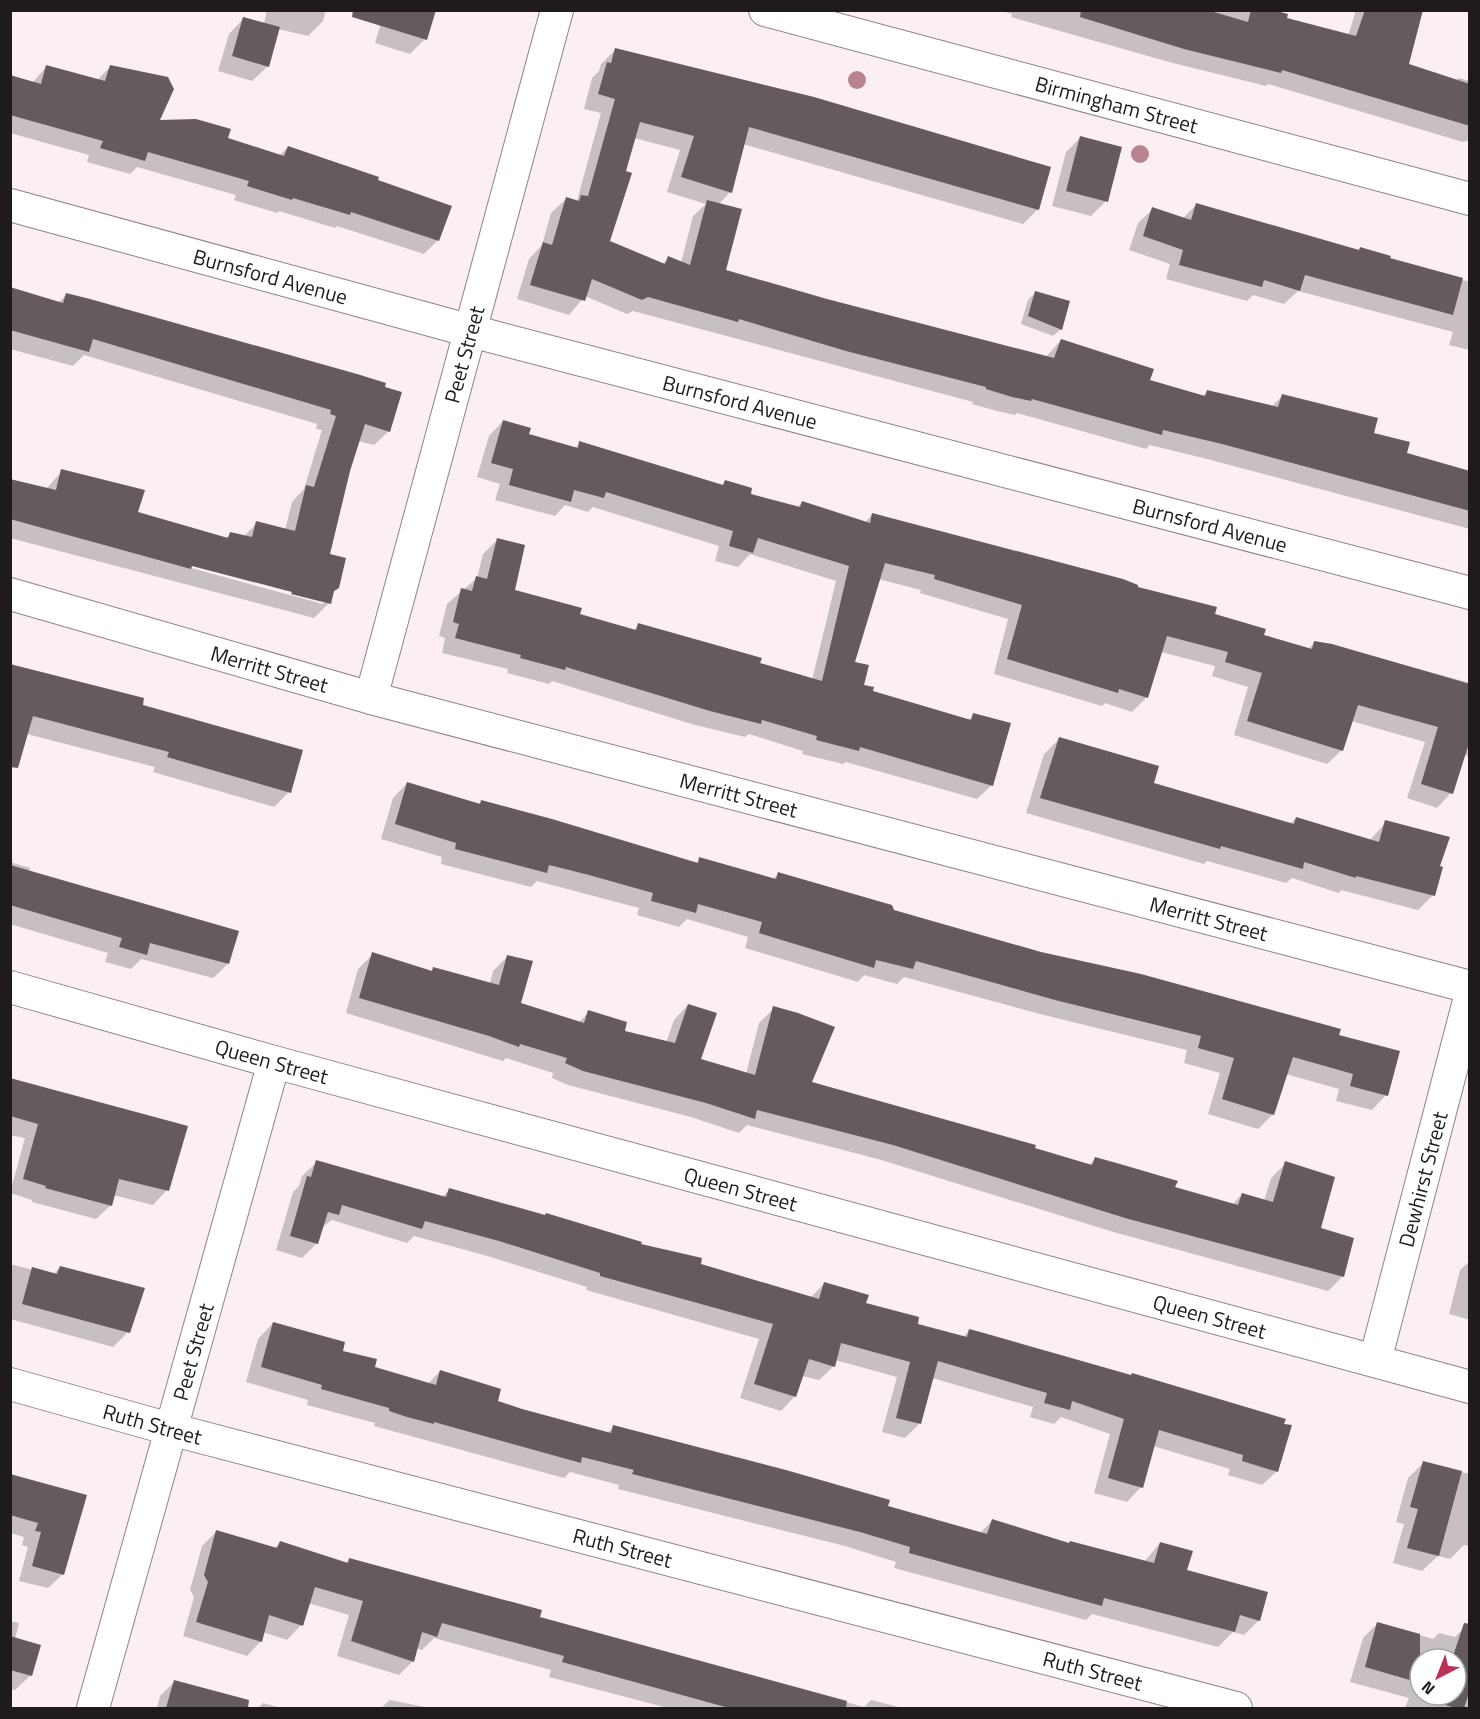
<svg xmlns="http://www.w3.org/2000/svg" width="1480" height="1719" font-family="'Titillium Web',sans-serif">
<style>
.shadow{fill:#0003;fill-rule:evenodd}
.building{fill:#655b5c}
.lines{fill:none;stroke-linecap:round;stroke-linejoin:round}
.street-casing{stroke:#8e8385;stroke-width:34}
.street{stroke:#fff;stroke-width:32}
.tree{fill:#b88490}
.labels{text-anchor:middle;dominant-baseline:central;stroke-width:6;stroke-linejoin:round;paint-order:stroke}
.street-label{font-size:21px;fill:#1f1b1c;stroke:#fff}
</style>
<rect width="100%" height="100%" fill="#fbeff1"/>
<!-- shadow -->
<g class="shadow">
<path d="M267,10H326L323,21L308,36L278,29L268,66L252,81L218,71L229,34L244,18L264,24Z"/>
<path d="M385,10L425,39L410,54L375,43Z"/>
<path d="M999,10H1281L1280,14L1286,19L1348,36L1356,10H1421L1408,65L1455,81L1459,78L1470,81V140L1463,142L1268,84L1266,86L1169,62L1011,17L1012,14Z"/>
<path d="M616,49L1038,209L1023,224L743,144L730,192L718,205L725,271L826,301L1046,357L1061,340L1148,382L1203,396L1207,392L1271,407L1282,396L1372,434L1405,454L1470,472V529L1207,459L1150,445L1146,449L1017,413L1015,415L997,411L972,404L973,402L633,311L627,314L585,296L569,315L517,299L529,259L542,245L551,213L566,199L577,201L601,113L584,109L592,78L599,71L601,64ZM634,138L680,150L667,192L706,204L693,216L681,263L669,258L662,264L608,242Z"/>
<path d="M47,66L97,80L111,66L158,122L279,156L288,147L376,181L438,240L424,254L337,226L335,228L279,211L277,213L234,200L236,195L137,167L130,174L87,162L89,155L10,133V76L32,83Z"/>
<path d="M1081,137L1106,201L1091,216L1052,206L1066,152Z"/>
<path d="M1196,205L1470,282V350L1449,345L1453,332L1298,291L1284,304L1253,295L1247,301L1166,279L1170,264L1129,250L1138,223L1153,209L1182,219Z"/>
<path d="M10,289L58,303L66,295L389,431L374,445L358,441L328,555L332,593L329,603L314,618L10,538V480L46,489L62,471L136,513L226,538L230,534L243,537L257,523L285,530L292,502L304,489L322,430L316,429L317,424L84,355L73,366L10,349ZM185,563L326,601L323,604L184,566Z"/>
<path d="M1035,293L1061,329L1053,336L1021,324L1028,300Z"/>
<path d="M503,421L527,435L575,448L580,443L721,486L725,482L749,495L797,508L802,502L864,523L872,515L1136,588L1213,615L1262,636L1308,649L1315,643L1332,645L1470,683V756L1463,755L1451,793L1437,808L1407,798L1425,742L1351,721L1342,750L1327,764L1234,735L1248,687L1212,676L1215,666L1161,652L1146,698L1132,712L1105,703L1102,706L994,674L1008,619L920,593L921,590L878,579L853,663L862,686L871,692L968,721L974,714L992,785L977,799L846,762L843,764L802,754L803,751L749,734L745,737L695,725L552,681L549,684L507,673L508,669L442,653L445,638L439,636L447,604L477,578L483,554L497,540L513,591L578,615L633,631L639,625L812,680L836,581L750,554L738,567L715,561L719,546L593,507L588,512L565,505L555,516L495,500L500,484L477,477L489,436Z"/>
<path d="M10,665L141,706L289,792L274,807L153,772L155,767L23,733Z"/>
<path d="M1059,739L1152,784L1290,824L1296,818L1370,840L1386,822L1438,867L1433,895L1418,910L1341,890L1339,893L1292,878L1286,883L1207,861L1204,864L1026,813L1044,754Z"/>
<path d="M407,783L695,864L700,859L772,880L778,874L892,911L1337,1036L1386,1095L1372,1110L1336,1101L1339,1089L1286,1074L1273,1114L1258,1129L1208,1114L1220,1073L1184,1063L1187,1050L1040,1014L904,977L897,984L864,975L858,982L745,948L748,937L687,919L679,927L637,915L639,908L537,881L531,887L441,864L442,857L381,839L393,798Z"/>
<path d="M10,862L30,868L29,872L228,964L213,978L141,959L131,969L105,962L108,953L10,924Z"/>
<path d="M373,954L430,972L433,969L490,984L493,971L508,956L520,1004L578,1023L589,1012L623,1032L666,1043L674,1020L688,1005L699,1060L746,1074L759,1023L774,1008L810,1083L1089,1165L1095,1159L1174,1188L1232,1205L1242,1194L1264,1201L1271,1178L1286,1163L1319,1229L1353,1239L1342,1277L1328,1291L1110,1231L878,1159L747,1125L739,1133L691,1117L568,1085L552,1078L553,1073L506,1058L503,1061L346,1013L358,969Z"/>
<path d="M10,1080L167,1190L153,1205L113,1195L111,1205L96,1219L32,1202V1200L10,1193L25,1138L10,1135Z"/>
<path d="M317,1162L441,1198L449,1190L810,1298L824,1284L864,1304L916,1325L962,1338L969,1331L1130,1376L1277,1471L1262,1485L1228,1475L1230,1469L1153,1446L1141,1487L1127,1502L1094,1493L1110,1434L1061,1417L1054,1424L1030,1417L1033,1407L932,1378L919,1424L905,1438L882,1432L897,1377L835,1360L834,1366L819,1380L802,1376L795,1396L781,1411L740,1398L759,1339L586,1290L587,1287L484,1255L414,1236L407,1243L332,1220L321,1228L317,1243L302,1258L276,1250L293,1192L299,1186L302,1176Z"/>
<path d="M1470,1261V1320L1449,1314L1460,1270Z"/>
<path d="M10,1264L53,1275L60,1267L128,1332L113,1347L10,1319Z"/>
<path d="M273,1323L373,1368L428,1384L440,1371L496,1402L607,1433L614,1427L980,1533L992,1521L1068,1545L1144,1562L1160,1543L1185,1571L1259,1620L1244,1635L1233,1632L1218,1647L1092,1614L1086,1620L894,1568L896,1562L845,1546L618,1489L619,1485L570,1472L564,1478L374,1426L375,1423L307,1405L308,1400L246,1382L258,1339Z"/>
<path d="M1423,1463L1470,1474V1546L1464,1545L1450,1559L1438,1556L1422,1571L1393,1563L1404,1524L1396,1522L1408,1478Z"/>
<path d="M10,1475L85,1496L63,1574L48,1588L19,1581L28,1547L22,1545L24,1537L10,1533Z"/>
<path d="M216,1532L274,1549L280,1543L345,1564L349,1560L538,1618L864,1707L871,1700L903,1708H668L549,1677L551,1670L434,1638L422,1650L416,1648L413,1661L399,1675L337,1656L349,1615L308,1603L301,1625L287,1640L263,1632L261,1641L247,1656L183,1636L194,1597L190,1590L202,1546Z"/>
<path d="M10,1621L19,1623L15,1639L31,1675L15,1690L10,1689Z"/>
<path d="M1378,1623L1433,1639L1439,1633L1455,1637L1462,1630L1470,1632V1708H1405L1409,1698L1350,1682L1363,1638ZM1420,1659H1456V1695H1420Z"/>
<path d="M175,1681L208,1707L214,1708H157L160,1696Z"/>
<path d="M390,1700L430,1708H381Z"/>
<path d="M263,1703L281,1708H258Z"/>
</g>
<!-- building -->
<g class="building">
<path d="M353,10H436L427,40L352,17Z"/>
<path d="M1081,10H1207L1248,22L1251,10H1273L1288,14L1287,18L1356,36L1365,10H1423L1409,64L1470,84V126L1282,70L1281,73L1184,49L1080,17Z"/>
<path d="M243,17L280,27L269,67L232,56Z"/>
<path d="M615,48L814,97L1051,167L1039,210L749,127L732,193L681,177L694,136L640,122L626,171L632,173L610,241L665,264L668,256L690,265L707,200L742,209L726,270L827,299L1054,358L1061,339L1154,369L1150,380L1205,396L1207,390L1278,407L1282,394L1378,418L1374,433L1410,442L1407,453L1470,471V511L1222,444L1163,430L1162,435L1032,399L1031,401L1012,397L986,389V387L846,351L739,319L738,322L648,297L642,300L592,279L585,301L530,285L543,242L552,245L566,197L579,201L581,195L588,196L615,99L598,94L607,62L611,63Z"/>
<path d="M46,65L105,81L110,65L168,77L174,89L160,120L196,119L231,129L228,138L284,156L288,146L379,177L378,180L452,206L439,241L351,212L350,215L293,198L292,200L247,186L249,181L148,152L145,161L100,148L103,141L10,115V75L41,84Z"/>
<path d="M1080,136L1122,147L1108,202L1066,191Z"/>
<path d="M1196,203L1359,250L1360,247L1391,256L1390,258L1463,278L1453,315L1305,275L1300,291L1264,280L1262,287L1179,265L1183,250L1143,236L1152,207L1191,220Z"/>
<path d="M10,287L63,303L66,293L90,299L357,374L386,383L385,387L402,392L390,432L365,424L350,471L330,554L346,558L339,588L334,591L331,604L291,594L292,592L192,566L191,569L10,519V479L56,490L61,469L145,490L138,512L228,538L230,532L252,537L256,521L295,531L306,485L314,487L336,416L330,414L331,410L93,339L89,352L10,330Z"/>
<path d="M1035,291L1070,301L1062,330L1028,316Z"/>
<path d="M503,420L531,428L529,434L578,448L579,441L723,485L725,480L752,488L751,494L800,507L802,501L870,523L872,513L1123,579L1138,585V587L1217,607L1215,614L1266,629L1264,635L1312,649L1314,641L1332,644L1470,684V740L1453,794L1421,784L1438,727L1358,705L1343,751L1247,721L1262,673L1225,662L1228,652L1167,636L1148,698L1119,689L1118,693L1007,659L1022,605L934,579L935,575L885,563L855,662L869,665L864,685L874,687L873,691L971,720L973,713L1011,723L993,786L860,747L859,751L816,740L817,736L762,720L761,724L710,711L566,667L565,670L520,658L521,655L455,638L459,624L453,622L461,588L472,591L476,576L487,579L497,538L525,545L515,590L582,608L580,614L636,630L638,623L762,658L760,663L822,681L849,566L758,538L753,553L729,546L733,531L606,492L604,498L574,490L571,502L509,485L513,469L491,463Z"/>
<path d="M10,664L144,698L143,705L303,750L291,793L167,757L169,752L33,716L18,768L10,767Z"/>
<path d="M1059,737L1159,766L1154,783L1294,824L1296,817L1379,842L1385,820L1450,837L1440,866L1443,867L1435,896L1356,876V878L1304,862L1303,869L1221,846L1220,849L1040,798Z"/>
<path d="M407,782L480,804L481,800L552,819L698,863L699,857L776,879L778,872L781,873L892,905L894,910L1041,952L1141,974L1341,1029L1339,1035L1400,1051L1388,1096L1350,1086L1353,1074L1293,1057L1274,1115L1222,1099L1234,1058L1198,1048L1201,1036L1055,1000L916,961L913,969L876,960L874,968L759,933L762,922L698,904L696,913L651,901L653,893L589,875L549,865L547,873L455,849L456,843L395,824Z"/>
<path d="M10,865L239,931L229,964L150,943L147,955L119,947L122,938L10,905Z"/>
<path d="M372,952L432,971L433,967L499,985L507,955L533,961L521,1003L584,1023L588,1010L627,1022L625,1031L675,1043L688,1004L717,1013L701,1059L755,1075L773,1006L798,1013L835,1027L812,1082L1036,1145L1035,1148L1092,1165L1095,1157L1120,1164L1178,1181L1175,1187L1238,1205L1242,1193L1273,1202L1285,1161L1335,1177L1321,1228L1354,1238L1344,1277L1125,1218L893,1145L757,1110L755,1119L706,1103L583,1071L565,1063L567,1058L520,1044L519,1047L489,1036L359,998Z"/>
<path d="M10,1078L188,1126L169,1191L119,1179L112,1206L45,1188L46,1186L23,1179L38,1124L10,1116Z"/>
<path d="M316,1160L446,1197L449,1188L545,1215L546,1213L642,1242L641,1244L702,1258L701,1264L819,1299L824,1282L869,1295L866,1303L919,1317L918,1324L967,1337L969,1329L984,1333L1131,1375L1132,1373L1286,1419L1284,1424L1292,1425L1278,1472L1242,1461L1243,1455L1159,1430L1143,1488L1108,1478L1124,1419L1072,1401L1070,1410L1044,1403L1047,1393L938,1361L921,1424L896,1418L910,1362L841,1343L835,1367L809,1359L796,1397L754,1384L773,1324L600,1276V1273L499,1241L425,1221L422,1229L342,1205L339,1215L328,1212L318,1244L290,1236L307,1176L311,1177Z"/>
<path d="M60,1266L145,1288L130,1333L22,1304L32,1267L57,1274Z"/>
<path d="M273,1322L345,1342L343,1351L377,1359L375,1367L436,1385L440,1370L501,1389L498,1401L522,1409L611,1433L613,1425L786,1470L890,1500L888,1506L987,1534L992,1519L1069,1543L1070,1541L1154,1563L1160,1542L1193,1551L1187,1570L1268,1592L1260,1621L1240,1615L1235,1632L1104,1598L1102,1606L909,1553L910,1547L860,1532L632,1474L634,1470L582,1457L581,1463L434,1422V1424L407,1417L389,1411V1408L321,1389L322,1385L261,1367Z"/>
<path d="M1423,1461L1462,1471L1439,1556L1407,1548L1418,1509L1410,1507Z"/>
<path d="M10,1474L87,1495L64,1575L32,1566L41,1532L35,1531L38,1523L10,1515Z"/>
<path d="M216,1530L277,1548L280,1541L348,1563L349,1558L542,1610L540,1617L847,1701L846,1708H729L562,1662L564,1656L442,1623L437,1637L422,1632L414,1662L351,1641L363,1601L315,1587L303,1626L269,1615L262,1642L196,1622L208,1582L204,1575Z"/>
<path d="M1377,1622L1420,1634V1683L1365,1667Z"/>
<path d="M1464,1623L1470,1624V1690L1464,1708H1456L1438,1703L1441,1695H1456V1659H1452Z"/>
<path d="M10,1636L41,1645L32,1676L10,1670Z"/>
<path d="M174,1680L249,1700L248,1708H166Z"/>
</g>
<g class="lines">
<defs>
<g id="street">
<path id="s1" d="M765,10L1470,199"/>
<path id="s2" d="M10,205L471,331L1470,593"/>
<path id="s3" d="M10,594L371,698L1470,987"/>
<path id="s4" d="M371,698L557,10"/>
<path id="s5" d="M10,987L274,1062L1470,1387"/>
<path id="s6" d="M1375,1361L1470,997"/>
<path id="s7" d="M10,1384L170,1429L1236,1708"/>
<path id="s8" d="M93,1708L274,1062"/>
</g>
</defs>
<!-- street casing -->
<use href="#street" class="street-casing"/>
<!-- street -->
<use href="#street" class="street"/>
</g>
<!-- trees -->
<g class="tree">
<circle cx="857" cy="80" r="9"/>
<circle cx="1140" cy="154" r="9"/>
</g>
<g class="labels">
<!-- street labels -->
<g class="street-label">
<text stroke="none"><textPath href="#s1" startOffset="364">Birmingham Street</textPath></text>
<text stroke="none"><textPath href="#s2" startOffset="270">Burnsford Avenue</textPath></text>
<text stroke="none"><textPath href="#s4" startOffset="356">Peet Street</textPath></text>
<text stroke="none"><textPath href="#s2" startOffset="756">Burnsford Avenue</textPath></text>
<text stroke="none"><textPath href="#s2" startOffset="1242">Burnsford Avenue</textPath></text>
<text stroke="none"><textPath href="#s3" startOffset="270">Merritt Street</textPath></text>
<text stroke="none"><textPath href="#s3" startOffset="756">Merritt Street</textPath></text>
<text stroke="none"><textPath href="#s3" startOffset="1242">Merritt Street</textPath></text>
<text stroke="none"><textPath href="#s5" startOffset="272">Queen Street</textPath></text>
<text stroke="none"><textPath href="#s6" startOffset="188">Dewhirst Street</textPath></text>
<text stroke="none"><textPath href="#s5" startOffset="758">Queen Street</textPath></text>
<text stroke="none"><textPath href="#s5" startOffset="1244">Queen Street</textPath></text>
<text stroke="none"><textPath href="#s8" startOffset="370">Peet Street</textPath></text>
<text stroke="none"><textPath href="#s7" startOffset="148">Ruth Street</textPath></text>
<text stroke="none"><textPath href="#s7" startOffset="634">Ruth Street</textPath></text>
<text stroke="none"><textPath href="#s7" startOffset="1120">Ruth Street</textPath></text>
</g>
</g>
<!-- border -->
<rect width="1480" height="1719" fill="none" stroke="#1f1b1c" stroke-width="24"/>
<!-- north arrow -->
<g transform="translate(1438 1677) rotate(222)"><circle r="28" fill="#ffffff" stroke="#a5a4a4" stroke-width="1.5"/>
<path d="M0-4.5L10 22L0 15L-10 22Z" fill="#be2f58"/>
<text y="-9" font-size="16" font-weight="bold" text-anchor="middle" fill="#1f1b1c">N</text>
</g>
</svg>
